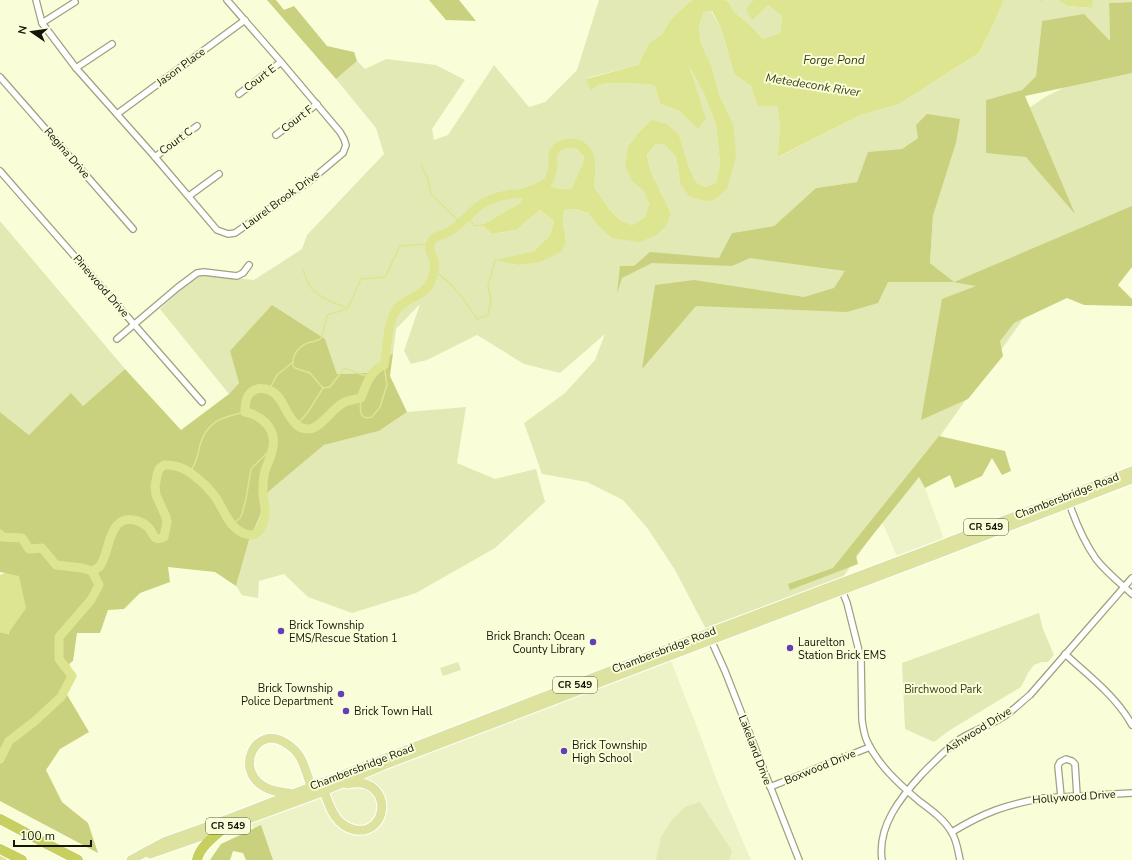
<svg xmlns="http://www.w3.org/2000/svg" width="1132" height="860" font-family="'Nunito Sans',sans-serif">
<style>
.built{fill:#eef3c7}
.green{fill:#e2e9b5;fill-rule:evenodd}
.forest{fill:#c9d17e}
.water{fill:#dde591}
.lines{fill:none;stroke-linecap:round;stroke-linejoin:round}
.stream{stroke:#dde591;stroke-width:1.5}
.river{stroke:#dde591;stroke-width:9}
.street-casing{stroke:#9ea27f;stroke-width:8}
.primary-casing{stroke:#fff;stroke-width:11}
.highway-casing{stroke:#fff;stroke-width:12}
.street{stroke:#fff;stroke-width:5.5}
.primary{stroke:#dde39e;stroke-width:9}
.highway{stroke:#c7d05e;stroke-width:10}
.poi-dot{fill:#643eb6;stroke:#f9fed9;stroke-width:1.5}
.labels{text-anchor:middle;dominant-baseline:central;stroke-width:4;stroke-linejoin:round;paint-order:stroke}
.shield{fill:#f9fed9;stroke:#595c47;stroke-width:1}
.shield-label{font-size:10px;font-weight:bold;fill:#141609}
.street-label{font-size:11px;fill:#141609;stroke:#f9fed9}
.poi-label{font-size:11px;fill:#141609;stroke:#f9fed9;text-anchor:start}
.park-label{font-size:11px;fill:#383b17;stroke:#f9fed9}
.water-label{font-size:12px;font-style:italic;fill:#3b3e1a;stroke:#f9fed9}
</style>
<rect width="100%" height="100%" fill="#f9fed9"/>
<!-- built -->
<g class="built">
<path d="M919,476L925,488L944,539L897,556L882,522Z"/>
<path d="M669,656L699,732L717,781L751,860H267L249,818Z"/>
</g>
<!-- green -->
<g class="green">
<path d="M599,0H693L686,5L671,19L662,34L649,43L638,65L587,78L598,85L610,83L647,84L655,86L660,104L679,111L698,129L687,63L704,94L716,125L720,163L716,183L705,187L696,182L690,170L679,135L651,120L639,132L628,146L633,182L644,190L649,204L645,217L632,225L620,220L610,210L594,187C595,174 595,163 592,150L572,144L577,149L584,157L582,165L571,189L554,188L543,179L535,184L519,189L523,197L520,203L482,225L492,234L516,230L540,210L554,221L550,235L534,251L496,260L517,265L566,241L563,223L564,210L575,209L588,213L597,225L611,238L671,213L650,170L647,155L656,144H664L676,157L680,183L714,200L733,123L719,94L712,67L701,43L699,26L704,12L711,11L721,28L734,74L751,86L758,105L777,106L780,125L779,157L858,116L899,104L979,53L995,21L1004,0H1058L1067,6L1091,8L1093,0H1132V2L1109,3L1110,42L1042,21L1036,76L1022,90L986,100V143L1003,126L1045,97L1071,84L1132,67V230L1075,246L945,429L839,583L708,633L675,570L648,529L623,500L587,482L542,474L524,423L565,393L595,360L605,334L560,373L524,364L477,335L427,360L411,364L404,351L420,304L396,329L393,353L367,373L337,374L325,339L230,350L239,383L229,394L160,309L194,277L209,275L254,280L302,249L307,235L384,154L376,128L336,79L357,61L365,69L386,59L436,65L465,80L432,129L434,140L448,135L494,65L529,107L545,102L577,70ZM918,138L956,143L933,216L930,263L944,274L723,251L732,233L774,226L816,188L857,182L868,153L902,149Z"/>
<path d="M725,0H754L768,5L782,16L780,33L763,39L749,24L734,12L729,2Z"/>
<path d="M0,221L125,369L83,406L71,394L29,435L0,412Z"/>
<path d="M466,407L457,463L495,479L536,469L545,502L495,548L416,593L352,613L308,597L284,574L259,581L258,598L242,595L236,586L249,540L259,518L268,492L324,445L379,431L407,412Z"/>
<path d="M1039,613L1043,629L1054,655L1048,662H1042L1034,665L1028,673L1021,687L950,730L934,742L905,729L902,663Z"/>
<path d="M458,662L461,670L443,676L440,668Z"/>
<path d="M700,802L732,851L729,860H656L661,837L672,820L685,807Z"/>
</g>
<!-- forest -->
<g class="forest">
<path d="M267,0H276L284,10L294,6L327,46L354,52L357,61L336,79Z"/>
<path d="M429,0H459L476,21L446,20Z"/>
<path d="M1132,2V73L1025,96L1075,214L1026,157L986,153V100L1022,90L1036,76L1042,21L1084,14L1110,41L1109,3Z"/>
<path d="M927,114L960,119L956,143L933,216L930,263L954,282L1132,206V267L1118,285L1132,299V306L1084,305L1067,298L1014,323L1000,341L1003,356L968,399L921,420L942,299L976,286L953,282H888L878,303L847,312L696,306L642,369L655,285L694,280L804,297L834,288L845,271L750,258L732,266L652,263L622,278L617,293L620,266H634L650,252L719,258L732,233L774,226L816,188L857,182L868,152L902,149L918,138L916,125Z"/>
<path d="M272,305L325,339L337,374L367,373L393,353L390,376L407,412L379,431L324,445L268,492L259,518L249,540L236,586L215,572L168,567L170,582L140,593L124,609L108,610L100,633H77L73,661L69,664L71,668L66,693L89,732L60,749L46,770L62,802L88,823L98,853L0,801V632L9,634L5,573L0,572V412L29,435L71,393L83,406L125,369L181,430L229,394L239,383L230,351Z"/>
<path d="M939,436L1005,451L1011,471L1002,475L992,458L982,476L955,488L950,475L925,488L919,477L856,556L858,564L790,590L788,584L833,568L849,548Z"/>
<path d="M261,825L273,860H246L243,853L233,851L230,860H210L221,844Z"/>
</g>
<!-- water -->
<g class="water">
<path d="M693,0H725L729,2L734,12L749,24L763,39L780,33L782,16L768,5L752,20L746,9L754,0H1004L995,21L979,53L899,104L858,116L778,157L780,125L777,106H758L751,86L734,74L721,28L712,11L704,12L699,26L701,43L712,67L719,94L733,123L736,156L727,189L714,200L704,201L689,196L680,183L676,157L664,144H656L647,155L650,170L671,213L666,226L658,234L640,242L611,238L597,225L588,213L575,209L564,210L563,223L566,241L561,252L540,262L517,265L495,260L534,251L550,235L554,221L540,210L516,230L492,234L482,225L520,203L523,197L519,189L535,184L543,179L554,188L571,189L582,165L584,157L577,149L572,144L582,141C585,144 589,146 591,149C597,157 595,178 594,187L610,210L620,220L632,225L645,217L649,204L644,191L633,182L625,167L628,146L639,132L651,120L667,124L679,135L690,170L696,182L705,187L716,183L720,163L716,125L704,94L689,66L706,119L698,129L679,111L660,104L655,86L647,84L610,83L598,85L591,90L586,79L638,65L649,43L662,34L671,19L686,5Z"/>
<path d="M1058,0H1093L1092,8L1067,6Z"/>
<path d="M5,573L19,576L26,608L8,634L0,632V575Z"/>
</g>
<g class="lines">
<!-- stream -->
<g class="stream">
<path d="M1041,1L1042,0"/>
<path d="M421,165L428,179L431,194L461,223"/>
<path d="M468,217L475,226L484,225"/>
<path d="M303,270C305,276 308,285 313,290C322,299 336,304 348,308L361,279L385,277L400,246L430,244"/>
<path d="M434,271C453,283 465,300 477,319L488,315L491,300L488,286L495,260H496"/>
<path d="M323,388L310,373L295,368L293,366C292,354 299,345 311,342C315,341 319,341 322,337L327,315L347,309"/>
<path d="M269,390L277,375L293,362"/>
<path d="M361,398C360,408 358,421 372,417L380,407L387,385L384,365"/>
<path d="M297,425L308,412L323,388L330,387L343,370L345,368L347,369L363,375H372"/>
<path d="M190,472C197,461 197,457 200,445C207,421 222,417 245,412"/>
<path d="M232,525L240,518L242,514L246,499L251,469L273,447"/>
</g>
<!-- river -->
<g class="river">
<path d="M0,534L2,537L22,538L29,549L42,548L56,565L82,568L92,571"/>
<path d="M92,571C95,570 98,568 100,566C109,554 108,525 125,520C132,518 143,522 148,527C154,532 152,543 164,537L167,522L166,517L156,495L155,487L157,475L159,469L164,465C182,464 193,474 206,486C209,490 213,493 216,498C224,510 228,526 243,533C246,534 249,535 252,535C261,534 266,518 265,510C265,503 262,496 263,489C263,482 263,475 266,468C268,462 271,457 272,451C278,431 264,416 245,412C245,403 246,392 257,389C260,388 263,389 266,389C283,393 284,413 295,423C298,427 304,429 309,429C321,428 332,409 343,403C348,400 355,399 361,398C366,385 370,371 384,365C388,347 386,325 397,309C405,298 425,296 431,281C434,275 435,266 434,260C432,255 429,252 430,246C431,235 442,236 450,231C464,223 472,209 485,202C493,198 504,195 514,194C522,193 533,195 540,190C549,184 553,173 553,163C553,159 552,156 554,152C559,142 575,141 583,147"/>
<path d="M0,759L9,741L35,721L61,697L72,676L59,659V637L91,600L99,585L92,571"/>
<path d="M0,852L2,860"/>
</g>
<defs>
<g id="street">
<path d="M36,0L42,23L76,68L155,157L217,230L228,234L235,233L311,180L343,153L346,145L344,139L340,132L281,62L227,0"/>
<path d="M42,23L75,2"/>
<path d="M76,68L112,44"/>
<path d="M0,77L133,229"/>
<path d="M239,94L281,62"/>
<path d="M117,114L245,20"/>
<path d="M276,135L317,104"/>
<path d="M155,157L197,126"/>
<path d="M0,171L202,402"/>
<path d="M189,196L219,174"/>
<path d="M117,339L177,288L197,273L204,272L237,276L243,273L249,265"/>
<path d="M1069,503C1076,523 1084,542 1096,559C1106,572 1120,583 1132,594"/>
<path d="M841,588L847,603L861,659L862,720C863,727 864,735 867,741C878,765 899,784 919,801C931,810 945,820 952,833C957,841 958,851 960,860"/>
<path d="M711,640L725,671L799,860"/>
<path d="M1065,654C1089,676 1116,696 1132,725"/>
<path d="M770,787L870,747"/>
<path d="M1061,797L1058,766L1060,762L1066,759L1072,761L1075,764L1077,796"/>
<path d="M952,832C983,813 1007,804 1044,798L1132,793"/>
<path d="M882,860C877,826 901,797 922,774C935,761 945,750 960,739C973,731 988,726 1001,718C1012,712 1020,703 1030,695L1132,578"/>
</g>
<g id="primary">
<path d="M322,786C327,798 330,812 339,821C344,826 350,829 356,830C385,834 393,790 362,783C357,782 352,783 347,784"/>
<path d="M293,794C285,792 276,792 269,789C231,774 255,721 287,744C292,747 297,752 300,757C305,765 309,782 313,791"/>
<path d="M150,854L196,838L314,795L384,765L711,640L940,553L1132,479"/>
<path d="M131,860L164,842L223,821L708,633L928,550L1132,471"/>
</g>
<g id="highway">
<path d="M0,819L47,844L78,860"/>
<path d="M0,849L22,860"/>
<path d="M197,860C200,846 215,836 225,827"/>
</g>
</defs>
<!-- street casing -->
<use href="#street" class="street-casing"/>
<!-- primary casing -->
<use href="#primary" class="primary-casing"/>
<!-- highway casing -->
<use href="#highway" class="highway-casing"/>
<!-- street -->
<use href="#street" class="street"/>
<!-- primary -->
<use href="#primary" class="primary"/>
<!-- highway -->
<use href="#highway" class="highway"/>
</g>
<!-- markers -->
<g class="poi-dot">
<circle cx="281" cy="631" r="4"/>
<circle cx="593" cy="642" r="4"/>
<circle cx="790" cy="648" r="4"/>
<circle cx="341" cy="694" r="4"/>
<circle cx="346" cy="711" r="4"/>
<circle cx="564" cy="751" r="4"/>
</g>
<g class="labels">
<!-- shield labels -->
<g class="shield">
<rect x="964" y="519" width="44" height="16" rx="3"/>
<rect x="553" y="677" width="44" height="16" rx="3"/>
<rect x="206" y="818" width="44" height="16" rx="3"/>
</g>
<g class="shield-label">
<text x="986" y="527">CR 549</text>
<text x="575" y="685">CR 549</text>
<text x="228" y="826">CR 549</text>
</g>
<!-- street labels -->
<g class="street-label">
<text transform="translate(181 67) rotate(-36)">Jason Place</text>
<text transform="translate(260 78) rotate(-37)">Court E</text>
<text transform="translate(297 119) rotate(-37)">Court F</text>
<text transform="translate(176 141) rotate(-36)">Court C</text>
<text transform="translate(67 153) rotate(49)">Regina Drive</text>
<text transform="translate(281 200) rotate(-36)">Laurel Brook Drive</text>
<text transform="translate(101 286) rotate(49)">Pinewood Drive</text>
<text transform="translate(1067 496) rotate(-21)">Chambersbridge Road</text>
<text transform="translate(664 650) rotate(-21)">Chambersbridge Road</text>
<text transform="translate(978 730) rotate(-32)">Ashwood Drive</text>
<text transform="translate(755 750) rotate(69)">Lakeland Drive</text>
<text transform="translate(362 767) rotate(-21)">Chambersbridge Road</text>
<text transform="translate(820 767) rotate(-22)">Boxwood Drive</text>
<text transform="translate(1074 797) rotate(-4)">Hollywood Drive</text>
</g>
<!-- poi labels -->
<g class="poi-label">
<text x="289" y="625">Brick Township<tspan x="289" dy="13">EMS/Rescue Station 1</tspan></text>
<text x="585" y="636" text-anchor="end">Brick Branch: Ocean<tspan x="585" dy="13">County Library</tspan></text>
<text x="798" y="642">Laurelton<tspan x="798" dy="13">Station Brick EMS</tspan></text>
<text x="333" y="688" text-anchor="end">Brick Township<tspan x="333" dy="13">Police Department</tspan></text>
<text x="354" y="711">Brick Town Hall</text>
<text x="572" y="745">Brick Township<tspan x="572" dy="13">High School</tspan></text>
</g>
<!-- park labels -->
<g class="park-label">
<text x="943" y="689">Birchwood Park</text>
</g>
<!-- water labels -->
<g class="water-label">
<text x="834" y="60">Forge Pond</text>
<text transform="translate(813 85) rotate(9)">Metedeconk River</text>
</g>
</g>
<!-- north arrow -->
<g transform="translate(32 32) rotate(283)" stroke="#f9fed9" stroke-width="3" paint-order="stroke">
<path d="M0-3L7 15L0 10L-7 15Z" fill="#141609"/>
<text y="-6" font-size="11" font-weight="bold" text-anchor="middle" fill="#141609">N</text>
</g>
<!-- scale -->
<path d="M14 840v6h77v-6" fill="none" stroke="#141609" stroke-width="2"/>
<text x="20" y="840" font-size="12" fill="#141609" stroke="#f9fed9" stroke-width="3" paint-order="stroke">100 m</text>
</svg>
